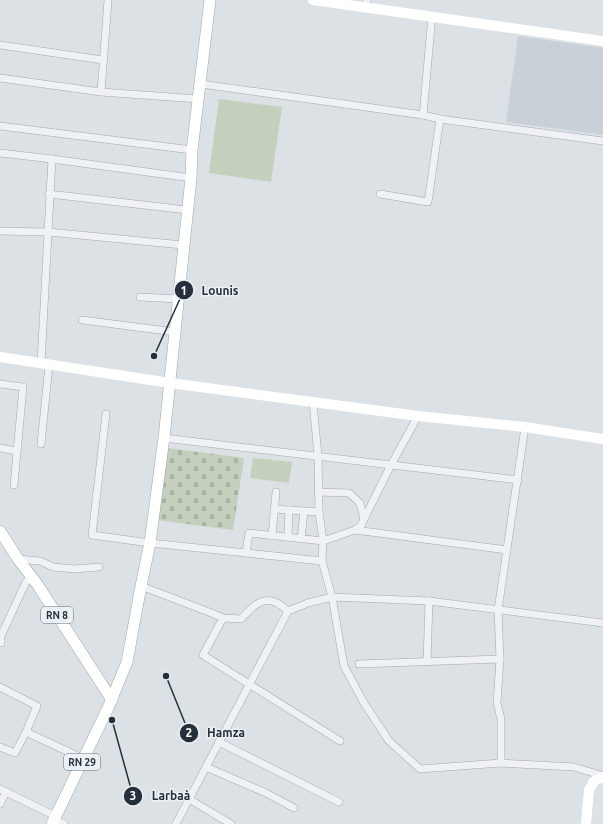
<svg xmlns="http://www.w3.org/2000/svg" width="603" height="824" font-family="Ubuntu,sans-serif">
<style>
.built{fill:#cad0d8}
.grass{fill:#c4d0bd}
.cemetery{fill:url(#cemetery-stones)}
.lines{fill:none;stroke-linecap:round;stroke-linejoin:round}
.street-casing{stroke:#a2a8b0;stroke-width:8}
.primary-casing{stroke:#9ca6b1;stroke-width:12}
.street{stroke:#eff1f5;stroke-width:7}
.secondary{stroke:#fff;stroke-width:10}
.primary{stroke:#fff;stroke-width:11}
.labels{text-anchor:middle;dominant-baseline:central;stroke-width:3;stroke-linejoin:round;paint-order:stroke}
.shield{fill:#ebf0f4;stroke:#616a73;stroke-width:1}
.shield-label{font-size:10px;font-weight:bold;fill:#26303c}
.leader{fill:none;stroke:#26303c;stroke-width:1.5}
.callout-dot{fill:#26303c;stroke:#ebf0f4;stroke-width:1.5}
.mark-label{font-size:12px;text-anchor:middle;font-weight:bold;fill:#fff}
.callout-label{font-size:12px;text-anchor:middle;font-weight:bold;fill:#26303c;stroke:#ebf0f4;stroke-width:3;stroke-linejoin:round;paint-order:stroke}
</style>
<defs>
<pattern id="cemetery-stones" width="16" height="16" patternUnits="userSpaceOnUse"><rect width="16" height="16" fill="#c4d0bd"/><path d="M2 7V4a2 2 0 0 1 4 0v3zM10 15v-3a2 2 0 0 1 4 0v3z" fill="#a8b3a3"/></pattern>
</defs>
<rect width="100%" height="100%" fill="#dce1e6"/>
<!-- built -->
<path class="built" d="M518,36L603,48V135L506,122Z"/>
<!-- grass -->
<g class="grass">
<path d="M219,99L282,107L271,182L209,173Z"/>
<path d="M253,458L292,462L289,483L250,478Z"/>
</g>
<!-- cemetery -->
<path class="cemetery" d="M168,448L244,458L233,530L157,520Z"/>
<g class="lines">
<defs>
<g id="street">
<path d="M366,8L367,0"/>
<path d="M0,45L103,60"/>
<path d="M0,78L101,92L199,99"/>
<path d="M201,84L423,115L440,119L603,141"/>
<path d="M101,92L108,0"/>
<path d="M423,115L432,16"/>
<path d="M0,126L192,150"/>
<path d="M0,153L52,159L191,178"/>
<path d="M49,194L187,210"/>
<path d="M380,194L428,202L440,119"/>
<path d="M0,231L48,232L183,245"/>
<path d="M140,297L178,299"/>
<path d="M82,320L175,332"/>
<path d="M41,363L52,159"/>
<path d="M0,384L23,387L14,485"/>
<path d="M313,402L318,456L319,512L323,541L322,561L332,597L344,666L364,703L389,741L420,769L501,763L574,767L603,776"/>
<path d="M106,414L92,535L150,543L322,561"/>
<path d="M164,438L518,480"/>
<path d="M41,444L49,365"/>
<path d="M0,448L16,451"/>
<path d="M274,509L319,512"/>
<path d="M364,519L391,465L418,416"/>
<path d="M355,530L507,550"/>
<path d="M272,536L276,492"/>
<path d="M288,537L289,510"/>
<path d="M301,539L304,511"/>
<path d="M246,553L249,533L323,541L355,530L361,526L364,519L360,503L349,493L318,492"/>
<path d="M18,559L40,561L53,567L74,569L99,567"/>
<path d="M141,586L209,612L223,618L241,619C250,610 260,596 275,602C279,603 284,608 288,611"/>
<path d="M223,618L203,655L340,741"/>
<path d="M1,643V636L26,582L32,577"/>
<path d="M427,662L429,601"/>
<path d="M359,664L500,659"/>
<path d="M0,687L37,706L26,732L15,753L0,747"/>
<path d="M26,732L84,759"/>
<path d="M219,742L339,802"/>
<path d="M501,763V719L497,703L500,659L498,610L525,427"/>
<path d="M206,767L266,793L294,808"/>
<path d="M0,789L55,816"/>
<path d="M189,799L231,824"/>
<path d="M0,804L6,792"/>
<path d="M54,819L64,824"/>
<path d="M176,824L288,611L308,603L332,597L429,601L603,623"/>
</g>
<g id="primary">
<path d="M0,531L18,559L37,584L112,700"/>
<path d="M52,824L108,708L127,662L141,586L150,543L164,438L191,178L192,150L210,0"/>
</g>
</defs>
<!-- street casing -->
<use href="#street" class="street-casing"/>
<!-- primary casing -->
<use href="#primary" class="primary-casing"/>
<!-- street -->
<use href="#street" class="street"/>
<!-- secondary -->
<g class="secondary">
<path d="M313,0L603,41"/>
<path d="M0,357L170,383L418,416L525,427L603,439"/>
<path d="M586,824L589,790L594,781L603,777"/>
</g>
<!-- primary -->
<use href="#primary" class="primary"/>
</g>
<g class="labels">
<!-- shield labels -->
<g class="shield">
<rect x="41" y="607" width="32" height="16" rx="3"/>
<rect x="64" y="754" width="36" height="16" rx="3"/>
</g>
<g class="shield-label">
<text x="57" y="615">RN 8</text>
<text x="82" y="762">RN 29</text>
</g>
</g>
<!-- callouts -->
<path class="leader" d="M154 356L184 290M166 676L189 733M112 720L133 796"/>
<g class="callout-dot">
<circle cx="154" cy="356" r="4"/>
<circle cx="166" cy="676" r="4"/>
<circle cx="112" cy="720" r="4"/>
<circle cx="184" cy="290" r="10"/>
<circle cx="189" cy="733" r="10"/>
<circle cx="133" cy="796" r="10"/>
</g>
<g class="mark-label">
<text x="184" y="295">1</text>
<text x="189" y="737">2</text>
<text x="133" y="800">3</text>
</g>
<g class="callout-label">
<text x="220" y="295">Lounis</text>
<text x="226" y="737">Hamza</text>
<text x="171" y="800">Larbaà</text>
</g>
</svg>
